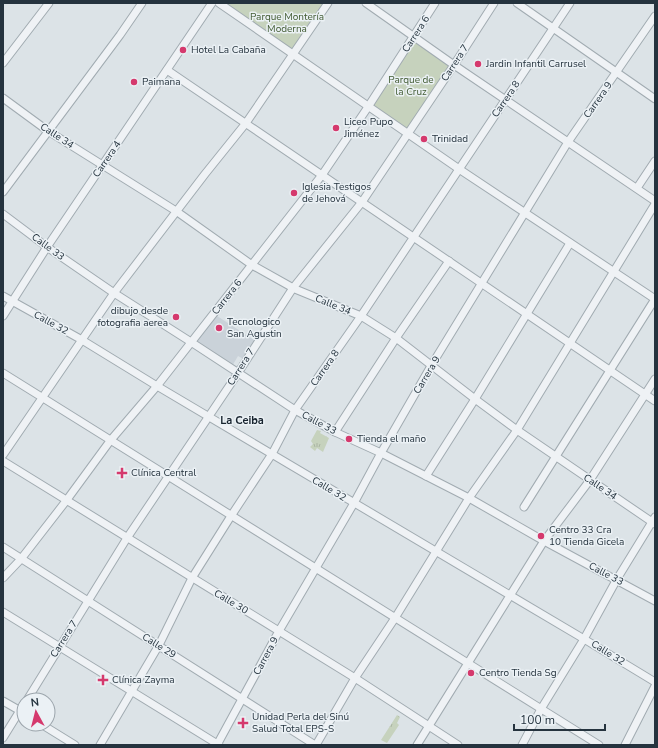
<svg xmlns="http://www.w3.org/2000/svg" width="658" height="748" font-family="'Nunito Sans',sans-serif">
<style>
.built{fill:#cad2d9}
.grass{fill:url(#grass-tufts)}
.green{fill:#c6d2bd}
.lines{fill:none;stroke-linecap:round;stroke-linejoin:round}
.minor-casing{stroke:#a1abb1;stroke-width:9}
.minor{stroke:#eff2f5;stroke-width:7}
.poi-dot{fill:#d5396d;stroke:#ebf1f5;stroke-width:1.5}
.labels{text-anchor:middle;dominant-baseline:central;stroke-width:3;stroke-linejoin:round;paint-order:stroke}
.park-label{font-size:10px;fill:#415b32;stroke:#ebf1f5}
.street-label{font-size:10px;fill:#25333e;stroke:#ebf1f5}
.poi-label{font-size:10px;fill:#25333e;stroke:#ebf1f5;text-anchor:start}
.neighbourhood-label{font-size:11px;font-weight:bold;fill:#18242f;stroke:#ebf1f5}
</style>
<defs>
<pattern id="grass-tufts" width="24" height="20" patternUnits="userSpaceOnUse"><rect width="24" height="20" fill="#c6d2bd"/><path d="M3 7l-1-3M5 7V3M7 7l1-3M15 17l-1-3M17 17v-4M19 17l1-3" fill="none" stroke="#aab5a4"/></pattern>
</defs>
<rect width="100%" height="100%" fill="#dce3e7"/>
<!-- built -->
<path class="built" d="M214,314L257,342L245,360L238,356L231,368L191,342Z"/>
<!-- grass -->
<g class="grass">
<path d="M317,430L321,431L320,433L329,438L323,452L317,448L315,451L310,447L313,444L311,441Z"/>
<path d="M397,715L400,717L397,723L399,725L387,743L381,740Z"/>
</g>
<!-- green -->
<g class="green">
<path d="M224,3H324L292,52Z"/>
<path d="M414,39L452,65L408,131L369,105Z"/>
</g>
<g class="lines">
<defs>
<g id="minor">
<path d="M219,3L459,169L655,299L524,507"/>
<path d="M366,3L454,65L655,201"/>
<path d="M517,3L655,99"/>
<path d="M3,63L49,3"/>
<path d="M167,70L655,401"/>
<path d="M3,98L48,131L176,211L252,265L295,289L361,316L396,338L475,399L517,430L655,524"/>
<path d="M637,188L655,161"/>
<path d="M3,192L120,35L142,3"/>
<path d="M3,214L47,247L114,293L191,342L295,410L335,432L381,453L469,498L544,541L655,601"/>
<path d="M3,296L82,340L157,386L584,639L655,682"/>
<path d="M3,316L47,247L212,3"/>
<path d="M3,373L599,745"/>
<path d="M335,432L396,338L449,261"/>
<path d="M3,455L114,293L205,174L246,123L328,3"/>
<path d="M3,461L355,678L458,745"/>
<path d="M426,476L475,399L570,243"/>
<path d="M3,547L315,745"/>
<path d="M3,578L21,559L66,501L110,441L157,386L322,175L368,107L435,3"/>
<path d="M3,612L219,745"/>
<path d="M27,700L127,538L238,373L293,288L362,202L454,65L494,3"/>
<path d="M3,701L24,713"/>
<path d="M41,724L75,745"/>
<path d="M3,738L24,704"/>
<path d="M100,745L159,645L192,578L231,516L272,454L295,410L361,316L570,3"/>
<path d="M217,745L279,631L354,503L381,453L431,366L568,142L655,16"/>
<path d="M316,745L355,678L395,618L469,498L517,430L655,204"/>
<path d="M417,745L544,541L590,480L655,379"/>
<path d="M522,745L541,709L584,639L617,579L655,517"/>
<path d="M625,745L655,686"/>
</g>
</defs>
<!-- minor casing -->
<use href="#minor" class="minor-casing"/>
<!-- minor -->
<use href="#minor" class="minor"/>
</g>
<!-- markers -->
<g class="poi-dot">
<circle cx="183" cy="50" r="4"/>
<circle cx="478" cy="64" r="4"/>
<circle cx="134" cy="82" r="4"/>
<circle cx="336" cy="128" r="4"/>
<circle cx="424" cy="139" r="4"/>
<circle cx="294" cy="193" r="4"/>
<circle cx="176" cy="317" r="4"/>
<circle cx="219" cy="328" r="4"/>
<circle cx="349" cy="439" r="4"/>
<path d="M120 467h4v4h4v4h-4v4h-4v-4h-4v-4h4z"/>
<circle cx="541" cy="536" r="4"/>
<circle cx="471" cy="673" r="4"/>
<path d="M101 674h4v4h4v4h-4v4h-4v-4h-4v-4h4z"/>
<path d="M241 717h4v4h4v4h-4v4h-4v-4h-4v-4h4z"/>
</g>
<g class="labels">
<!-- park labels -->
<g class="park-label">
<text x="287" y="17">Parque Montería<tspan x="287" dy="12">Moderna</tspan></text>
<text x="411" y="80">Parque de<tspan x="411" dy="12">la Cruz</tspan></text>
</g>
<!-- street labels -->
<g class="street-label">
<text transform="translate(416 34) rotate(-57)">Carrera 6</text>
<text transform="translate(455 63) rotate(-57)">Carrera 7</text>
<text transform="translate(506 99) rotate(-56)">Carrera 8</text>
<text transform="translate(598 100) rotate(-55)">Carrera 9</text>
<text transform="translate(57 136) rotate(33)">Calle 34</text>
<text transform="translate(107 159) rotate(-56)">Carrera 4</text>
<text transform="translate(48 247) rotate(36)">Calle 33</text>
<text transform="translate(227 297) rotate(-52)">Carrera 6</text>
<text transform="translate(333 305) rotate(22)">Calle 34</text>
<text transform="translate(51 323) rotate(29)">Calle 32</text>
<text transform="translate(241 367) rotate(-58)">Carrera 7</text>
<text transform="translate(325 368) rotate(-55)">Carrera 8</text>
<text transform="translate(427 375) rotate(-59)">Carrera 9</text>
<text transform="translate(319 423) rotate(28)">Calle 33</text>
<text transform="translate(600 487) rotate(34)">Calle 34</text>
<text transform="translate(329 489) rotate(31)">Calle 32</text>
<text transform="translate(606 574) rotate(28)">Calle 33</text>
<text transform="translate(231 602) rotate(31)">Calle 30</text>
<text transform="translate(64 639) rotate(-58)">Carrera 7</text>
<text transform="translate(159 646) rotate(32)">Calle 29</text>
<text transform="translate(608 653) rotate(32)">Calle 32</text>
<text transform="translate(266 656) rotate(-62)">Carrera 9</text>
</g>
<!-- poi labels -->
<g class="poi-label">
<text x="191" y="50">Hotel La Cabaña</text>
<text x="486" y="64">Jardin Infantil Carrusel</text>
<text x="142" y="82">Paimana</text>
<text x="344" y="122">Liceo Pupo<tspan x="344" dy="12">Jiménez</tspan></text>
<text x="432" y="139">Trinidad</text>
<text x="302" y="187">Iglesia Testigos<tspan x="302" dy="12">de Jehová</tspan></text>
<text x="168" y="311" text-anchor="end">dibujo desde<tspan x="168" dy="12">fotografia aerea</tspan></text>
<text x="227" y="322">Tecnologico<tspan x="227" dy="12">San Agustin</tspan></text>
<text x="357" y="439">Tienda el maño</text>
<text x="131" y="473">Clínica Central</text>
<text x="549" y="530">Centro 33 Cra<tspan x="549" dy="12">10 Tienda Gicela</tspan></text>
<text x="479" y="673">Centro Tienda Sg</text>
<text x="112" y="680">Clínica Zayma</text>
<text x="252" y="717">Unidad Perla del Sinú<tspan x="252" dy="12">Salud Total EPS-S</tspan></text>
</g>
<!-- neighbourhood labels -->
<g class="neighbourhood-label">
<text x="242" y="420">La Ceiba</text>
</g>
</g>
<!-- border -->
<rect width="658" height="748" fill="none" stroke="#25333e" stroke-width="8"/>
<!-- north arrow -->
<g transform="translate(36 712) rotate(353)"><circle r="19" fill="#ebf1f5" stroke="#9ca5ac"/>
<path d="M0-3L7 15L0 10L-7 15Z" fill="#d5396d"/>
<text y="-6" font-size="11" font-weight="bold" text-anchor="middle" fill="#25333e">N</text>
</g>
<!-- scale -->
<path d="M514 724v6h91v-6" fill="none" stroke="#25333e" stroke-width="2"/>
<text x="520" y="724" font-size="12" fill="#25333e" stroke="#ebf1f5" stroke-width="3" paint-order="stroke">100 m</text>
</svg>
